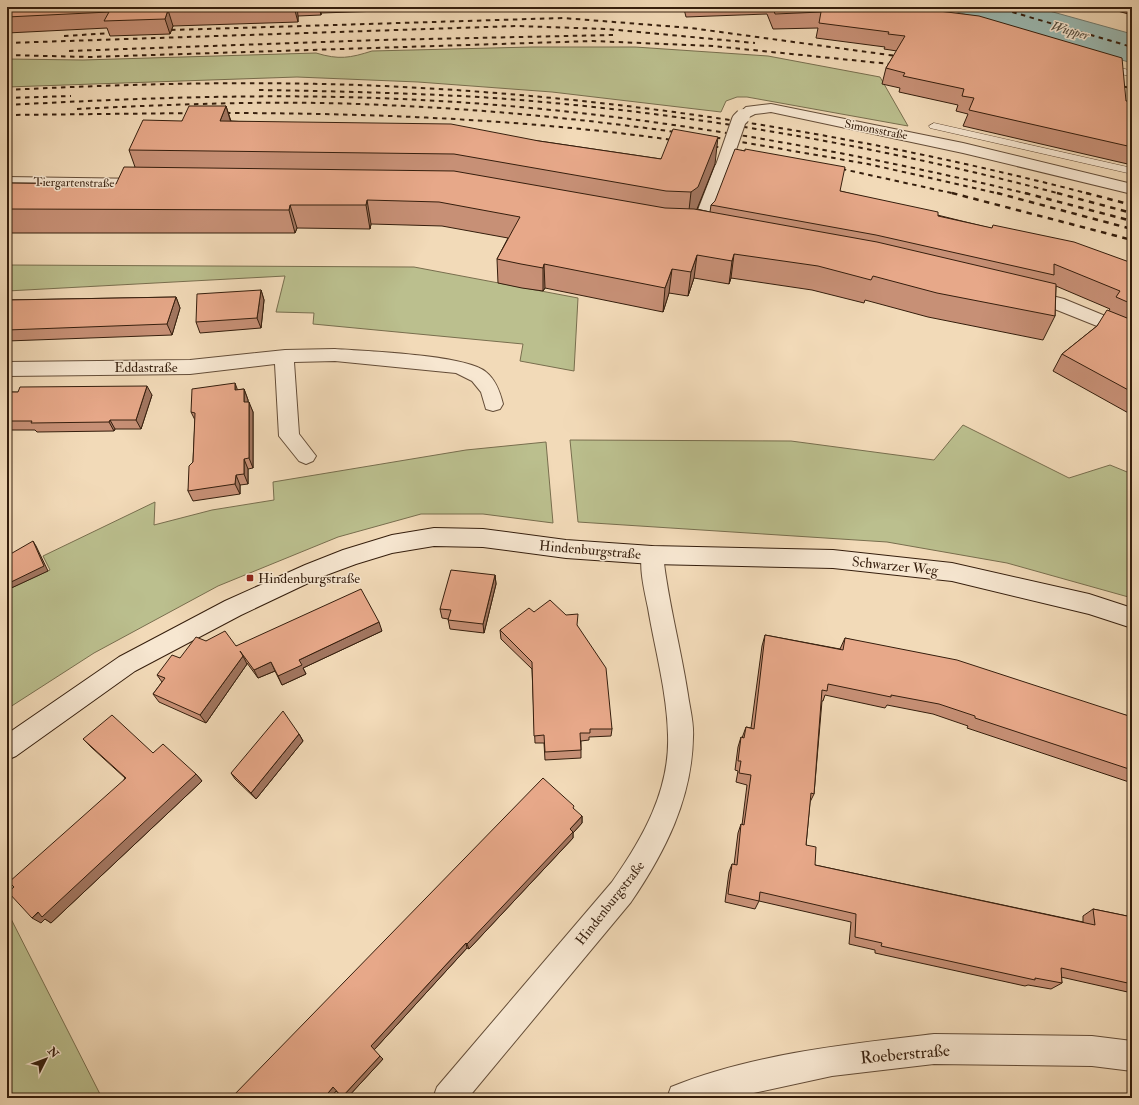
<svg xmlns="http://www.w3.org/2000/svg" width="1139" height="1105" font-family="'IM FELL Double Pica',serif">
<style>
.green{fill:#bbbf8e;stroke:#786e4e}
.water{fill:#9bbab3;stroke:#727c71}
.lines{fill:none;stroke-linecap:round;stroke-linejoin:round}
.lane-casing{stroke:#644d38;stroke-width:1}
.street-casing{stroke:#644d38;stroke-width:2}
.secondary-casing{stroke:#351e0d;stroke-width:2}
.lane{fill:#f7e7d1;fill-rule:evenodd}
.street{fill:#f7e7d1;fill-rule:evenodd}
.secondary{fill:#f7e7d1;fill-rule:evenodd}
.rail-far1{stroke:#351e0d;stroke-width:2;stroke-dasharray:4.5 4.5;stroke-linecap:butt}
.rail{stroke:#351e0d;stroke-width:2.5;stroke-dasharray:5.5 5.5;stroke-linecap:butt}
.street-bridge-casing{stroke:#644d38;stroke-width:16;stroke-linecap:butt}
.street-bridge{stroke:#f7e7d1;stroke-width:14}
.wall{fill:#c79076;stroke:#351e0d}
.shaded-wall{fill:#a27660;stroke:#351e0d}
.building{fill:#e7a889;stroke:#351e0d}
.poi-dot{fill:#8f2418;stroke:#f7e7d1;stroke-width:1.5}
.labels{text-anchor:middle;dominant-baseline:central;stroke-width:3;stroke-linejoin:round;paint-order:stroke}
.far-street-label{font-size:12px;fill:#351e0d;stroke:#f7e7d1}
.far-water-label{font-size:13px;font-style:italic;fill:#544d3f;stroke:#f7e7d1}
.street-label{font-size:14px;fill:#351e0d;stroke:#f7e7d1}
.poi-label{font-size:14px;fill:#351e0d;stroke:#f7e7d1;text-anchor:start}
.near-street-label{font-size:17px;fill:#351e0d;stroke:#f7e7d1}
</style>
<rect width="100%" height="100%" fill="#f2dab8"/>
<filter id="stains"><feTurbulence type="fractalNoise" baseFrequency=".005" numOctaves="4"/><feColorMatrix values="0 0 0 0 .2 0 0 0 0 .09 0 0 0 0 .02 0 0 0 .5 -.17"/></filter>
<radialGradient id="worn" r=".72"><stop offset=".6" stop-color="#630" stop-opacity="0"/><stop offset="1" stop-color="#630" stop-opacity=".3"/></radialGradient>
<!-- green -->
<g class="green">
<path d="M532,47H635L768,56L880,77L908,126L747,97H737L726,101L721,112L552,92L418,82L297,77L7,87V59L83,60L316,53C339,60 350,58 372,51Z"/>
<path d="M7,265L414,267L578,298L574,371L520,361L523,344L313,324L314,313L276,312L285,276L7,291Z"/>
<path d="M963,425L1069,478L1110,465L1132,474V598L1007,563L887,542L578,522L570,440L791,441L934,460Z"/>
<path d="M546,442L553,523L483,514H421L338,537L218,586L94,653L7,709V590L50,570L43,556L155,502L154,525L212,510L274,500L273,482L466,450Z"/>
<path d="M7,911L102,1098H7Z"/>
</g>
<!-- water -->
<path class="water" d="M940,7H1035L1132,34V63Z"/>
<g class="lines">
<defs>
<g id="lane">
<path d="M1104,63L1132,71V77L1101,68L1099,66Z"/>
<path d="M934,123L1132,168V174L930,128L929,126Z"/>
</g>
<g id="street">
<path d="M771,104L963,143L1132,184V194L963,153L771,112L755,114L743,120L738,119L736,116L746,107Z"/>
<path d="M723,161L729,163L731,166C723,186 713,237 685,230L683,226L696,215L715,166L717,163Z"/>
<path d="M7,177L146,179L152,181L154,184L152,187L146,189L7,187Z"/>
<path d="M1026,289L1064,299L1132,327V340L1052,308L1020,299L1017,295L1020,291Z"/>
<path d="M335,349C365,351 467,355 486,372C496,380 500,392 503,404L500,409L493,411L486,409L481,392L472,381L456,373L335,361L294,362L299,434L316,456L313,461L306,464L299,461L279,436L275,364L190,374L7,376V362L190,360L285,350Z"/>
<path d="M652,546L660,549L663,555C668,602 681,648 688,695C690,709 694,723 693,737C692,799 665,852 631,902L468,1098H433L437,1087L612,882C643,838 670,790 668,735C667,692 655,650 648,608C645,593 637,562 644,549Z"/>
<path d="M934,1034L1092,1036L1132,1041V1071L1092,1066L934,1064L832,1076L731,1098H667L671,1087C751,1054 848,1044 934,1034Z"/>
</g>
<path id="secondary" d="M434,528L483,529L566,540L652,546L833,550L952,563L1089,594L1132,608V628L1089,614L952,581L833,568L652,564L566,558L483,547L434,546L392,553L356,564L321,577L241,615L135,671L16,756L7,760V734L119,657L225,601L305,565L343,550L392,535Z"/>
</defs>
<!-- lane casing -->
<use href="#lane" class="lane-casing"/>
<!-- street casing -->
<use href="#street" class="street-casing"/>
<!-- secondary casing -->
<use href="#secondary" class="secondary-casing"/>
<!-- lane -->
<use href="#lane" class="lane"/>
<!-- street -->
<use href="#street" class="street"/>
<!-- secondary -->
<use href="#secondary" class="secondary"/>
<!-- rail-far1 -->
<g class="rail-far1">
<path d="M995,7L1132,47"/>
<path d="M171,30L563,18L691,28L904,57"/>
<path d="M64,36L112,33"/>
<path d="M7,43L516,26L607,29L755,43"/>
<path d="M69,51L379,40L613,35"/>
<path d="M7,55L89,57L593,41L713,46L900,65"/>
<path d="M1114,85L1132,88"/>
<path d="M7,90C124,84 241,81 358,85C606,94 851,132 1090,194"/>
<path d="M259,90C332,91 406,93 479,97C675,110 871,144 1061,194"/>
<path d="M7,98L71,96"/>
<path d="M7,105C138,98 269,93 400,99C613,108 823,145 1029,194"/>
<path d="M77,109C179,104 280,100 382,105C483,109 583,119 683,133"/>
<path d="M217,113C372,113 526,119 680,141"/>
<path d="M7,115L197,113"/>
<path d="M707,136L868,164L1001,194"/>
<path d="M705,145L755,153"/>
<path d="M833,167L956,194"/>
</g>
<!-- rail -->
<g class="rail">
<path d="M952,193L1132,240"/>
<path d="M997,193L1132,229"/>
<path d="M1025,193L1132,221"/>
<path d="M1057,193L1132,213"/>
<path d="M1086,193L1132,205"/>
</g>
<defs>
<path id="street-bridge" d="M723,166L739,120L743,116"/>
</defs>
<!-- street-bridge casing -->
<use href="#street-bridge" class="street-bridge-casing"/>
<!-- street-bridge -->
<use href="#street-bridge" class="street-bridge"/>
</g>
<!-- wall -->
<g class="wall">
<path d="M7,7H503L321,13V15L298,16V22L173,26L170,34L110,36L107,28L7,33Z"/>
<path d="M607,7H907L1126,101L1132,102V165L963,126L968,114L956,111L958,105L899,92L900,88L882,84L886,68L897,51L884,49L885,47L816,38L818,28L773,29L767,14L686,17L684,9L608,11Z"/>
<path d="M1103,7H1132V15Z"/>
<path d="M226,106L231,121L539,141L661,159L715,164L697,209L710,212L711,205L840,191L1132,263V415L1053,371L1062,354L1097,326L1110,309L1056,286L1055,316L1043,340L928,317L865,300L864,303L812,290L731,278L729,284L694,278L688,296L669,293L663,312L545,288L543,291L522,288L498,283L497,259L508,238L442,226L371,224L370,229L297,228L295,233H7V183L116,184L135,167L129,150L182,121Z"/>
<path d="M261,290L264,300L261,328L200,333L196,322Z"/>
<path d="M176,297L180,308L172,335L7,341V300Z"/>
<path d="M244,389L248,400V402L253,412V468L248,469V484L240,485V494L193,501L188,491L193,462L195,420L191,412L238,390Z"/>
<path d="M7,392L152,395L141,429H115L114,431L37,432L35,430H7Z"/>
<path d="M495,575L496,584L484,633L450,629L448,619L442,618L440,609Z"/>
<path d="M534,612L577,625L612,729L611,736L589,737V740L581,741V758L545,760L544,743H535L532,669L501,639L500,630Z"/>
<path d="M382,631L303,668L306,674L282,685L275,671L258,678L247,663V664L206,723L159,702L153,694L162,682L157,675L180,658L206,641L236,646Z"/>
<path d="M765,635L840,649L845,638L1132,717V781H1130L1129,782L967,728L968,726L933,714L887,705L885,708L825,695L823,701H822L814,794L810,802L806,845L815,865L1083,922V916L1093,909L1132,917V993L1061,977L1062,983L1051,989L1028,985L1025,986L875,953V950L849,944L851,922L759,901L755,909L725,902L729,872L732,864L734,865L738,833L741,824L742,825L747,785L736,782L738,771L735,770L738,747L741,737L742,738L746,727L751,728L762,646Z"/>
<path d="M299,734L303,741L256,799L235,779L231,773Z"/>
<path d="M83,739L153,753L196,774L202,781L51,923L45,919L41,923L125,778L91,747Z"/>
<path d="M582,816V823L573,833V838L469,949L467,948L374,1050L383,1059L347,1098H343L336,1091L330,1098H231Z"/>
</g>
<!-- shaded-wall -->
<g class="shaded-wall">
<path d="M294,7H297L298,16V22Z"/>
<path d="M319,7H320L321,13V15Z"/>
<path d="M168,10L173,26L170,34L165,19Z"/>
<path d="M226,106L234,133L220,121Z"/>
<path d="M718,137L715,164L695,214L688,219L691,192Z"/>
<path d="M367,200L371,224L370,229L366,205Z"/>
<path d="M290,205L297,228L295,233L289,210Z"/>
<path d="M734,254L731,278L729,284L732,261Z"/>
<path d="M697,255L694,278L688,296L691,272Z"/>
<path d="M544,264L545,288L543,291V268Z"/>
<path d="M672,269L669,293L663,312L665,288Z"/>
<path d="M261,290L264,300L261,328L257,318Z"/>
<path d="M176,297L180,308L172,335L167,324Z"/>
<path d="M235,383L239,394L235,390Z"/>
<path d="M147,386L152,395L141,429L136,420Z"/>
<path d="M244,389L248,400V413L244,402Z"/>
<path d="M249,402L253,412V468L249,458Z"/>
<path d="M110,420L115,429L114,431L109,422Z"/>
<path d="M244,459L248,469V484L244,474Z"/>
<path d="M236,475L240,485V494L235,484Z"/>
<path d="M33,541L36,546L48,571L7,590V584Z"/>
<path d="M495,575L496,584L484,633L483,624Z"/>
<path d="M379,622L382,631L303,668L306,674L282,685L278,676L299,660Z"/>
<path d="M243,656L247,664L206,723L200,715Z"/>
<path d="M271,662L275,671L258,678L254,670Z"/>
<path d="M299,734L303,741L256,799L251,793Z"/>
<path d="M196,774L202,781L51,923L45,919L41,923L32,918Z"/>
<path d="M582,816V823L573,833V838L469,949L467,944L570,829Z"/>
<path d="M466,943L467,948L374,1050L371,1046Z"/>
<path d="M380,1056L383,1059L347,1098H343L342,1097Z"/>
<path d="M333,1087L337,1090L330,1098H324Z"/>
</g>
<!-- building -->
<g class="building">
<path d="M7,7H268L168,10L165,19L104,21L109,12L7,17Z"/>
<path d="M773,7H907L979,16L1122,58L1126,101L1132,102V147L969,110L974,98L962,96L964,89L903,76L905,73L886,68L905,36L888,34L889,32L819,23L821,12L775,14Z"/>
<path d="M189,106H226L220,121L451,124L539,141L661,159L673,129L718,137L698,187L691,192L666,191L454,154L129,150L143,120L182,121Z"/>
<path d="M735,149L745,151V149L845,167L840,191L938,212V216L992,228L993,225L1074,242L1132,263V304L1116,297L1120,291L1054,264V275L876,235L711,205L715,201Z"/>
<path d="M124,167L454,171L665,208L694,209L877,242L1056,284L1055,316L937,293L873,276L871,280L818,266L734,254L732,261L697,255L691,272L672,269L665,288L544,264L543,268L521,264L497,259L520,217L439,202L367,200L366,205H290L289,210L7,209V183L116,184Z"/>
<path d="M261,290L257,318L196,322L197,294Z"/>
<path d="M176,297L167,324L7,330V300Z"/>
<path d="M1107,310L1132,320V392L1062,354L1097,326Z"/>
<path d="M235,383V390L244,389V402H249V458L244,459V474L236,475L235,484L188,491L189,466L193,462L195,413L191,412L192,389Z"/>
<path d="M147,386L136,420H110L109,422L31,423L32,421H7V392H18L20,387Z"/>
<path d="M33,541L44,566L7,584V556Z"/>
<path d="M451,570L495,575L483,624L448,620L451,610L440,609Z"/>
<path d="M361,589L379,622L299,660L302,665L278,676L271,662L254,670L240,651L243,656L200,715L153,694L165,678L157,675L172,655L180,658L196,637L206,641L225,631L236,646Z"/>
<path d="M550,600L566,615L578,614L577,625L606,668L612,729H590V733H580L581,750L545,752L544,735L534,736L532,662L500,630L529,608L534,612Z"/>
<path d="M765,635L843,650L845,638L957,660L1132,717V770L975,718V716L939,704L891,695V697L828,684L827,691L822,690L814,794L811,793L806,845L816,847L815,865L1095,925L1093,909L1132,917V984L1061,968L1062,983L1035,978V980L881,946L882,943L855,937L856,914L760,892L759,901L728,894L732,864L737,865L741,824L744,825L751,775L739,773L741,761H738L741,737L744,738L746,727L754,729Z"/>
<path d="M283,711L299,734L251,793L231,773Z"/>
<path d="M112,715L153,753L163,744L196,774L42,917L38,912L32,918L8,892L14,887L9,882L126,778L83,739Z"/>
<path d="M543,778L574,806L573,808L582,816L570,829L573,832L467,944L466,943L371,1046L380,1056L342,1097L333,1087L324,1098H231Z"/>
</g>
<!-- markers -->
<rect class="poi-dot" x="246" y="574" width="8" height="8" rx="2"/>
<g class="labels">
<!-- far-street labels -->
<g class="far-street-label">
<text transform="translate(876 130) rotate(11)">Simonsstraße</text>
<text transform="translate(74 183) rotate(1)">Tiergartenstraße</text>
</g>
<!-- far-water labels -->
<g class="far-water-label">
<text transform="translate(1070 31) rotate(15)">Wupper</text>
</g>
<!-- street labels -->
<g class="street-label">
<text x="146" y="367">Eddastraße</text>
<text transform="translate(590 550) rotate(5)">Hindenburgstraße</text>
<text transform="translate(895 566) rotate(6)">Schwarzer Weg</text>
<text transform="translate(610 903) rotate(-52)">Hindenburgstraße</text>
</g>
<!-- poi labels -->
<g class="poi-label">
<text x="258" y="578">Hindenburgstraße</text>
</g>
<!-- near-street labels -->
<g class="near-street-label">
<text transform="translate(905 1054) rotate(-5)">Roeberstraße</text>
</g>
</g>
<!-- margin -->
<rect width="1139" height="1105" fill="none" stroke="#f2dab8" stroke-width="24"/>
<rect x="8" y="8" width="1123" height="1089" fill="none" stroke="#351e0d" stroke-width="2"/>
<rect x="12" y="12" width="1115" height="1081" fill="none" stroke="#351e0d"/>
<!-- north arrow -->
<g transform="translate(46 1059) rotate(48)" stroke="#f7e7d1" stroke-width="3" paint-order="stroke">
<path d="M0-3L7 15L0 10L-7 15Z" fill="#351e0d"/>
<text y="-6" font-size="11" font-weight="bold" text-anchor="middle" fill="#351e0d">N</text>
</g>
<rect width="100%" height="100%" filter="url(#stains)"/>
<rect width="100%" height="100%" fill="url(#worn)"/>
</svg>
